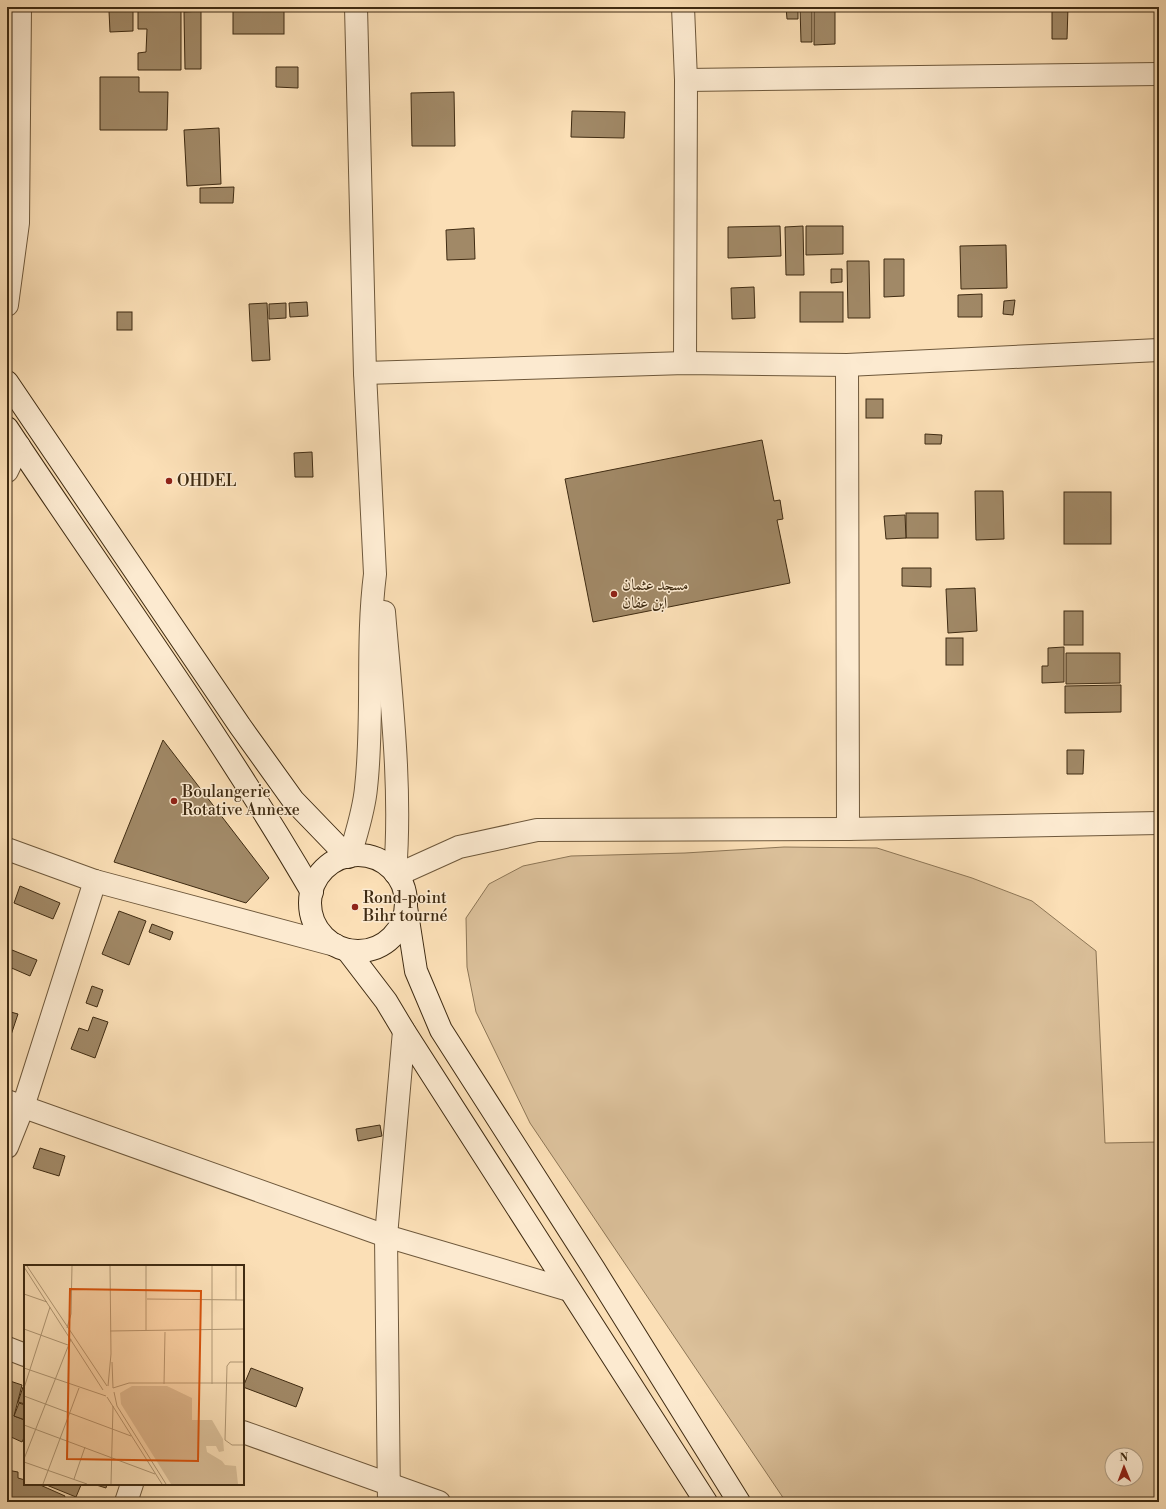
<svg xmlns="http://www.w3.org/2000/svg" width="1166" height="1509" font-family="'Libre Bodoni',Amiri,serif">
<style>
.green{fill:#dbc09a;stroke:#8d7656;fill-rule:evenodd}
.building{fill:#a18967;stroke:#3f2b12}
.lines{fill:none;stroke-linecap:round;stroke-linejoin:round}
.minor-casing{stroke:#6e583b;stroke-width:24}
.tertiary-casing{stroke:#6e583b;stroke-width:24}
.secondary-casing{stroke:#3f2b12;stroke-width:24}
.minor{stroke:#fcead0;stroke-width:22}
.tertiary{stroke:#fcead0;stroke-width:22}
.secondary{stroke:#fcead0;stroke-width:22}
.poi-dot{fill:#8f2418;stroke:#fcead0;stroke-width:1.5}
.labels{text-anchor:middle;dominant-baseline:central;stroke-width:3;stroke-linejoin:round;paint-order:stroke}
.poi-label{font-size:16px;fill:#3f2b12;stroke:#fcead0;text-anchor:start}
.inset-road{fill:none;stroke:#b09774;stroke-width:1}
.view{fill:#d7540d;fill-opacity:0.15;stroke:#d7540d;stroke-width:2}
.inset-edge{fill:none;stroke:#3f2b12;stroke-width:2}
</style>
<rect width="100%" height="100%" fill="#fbdfb6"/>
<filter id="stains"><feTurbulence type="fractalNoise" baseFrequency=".005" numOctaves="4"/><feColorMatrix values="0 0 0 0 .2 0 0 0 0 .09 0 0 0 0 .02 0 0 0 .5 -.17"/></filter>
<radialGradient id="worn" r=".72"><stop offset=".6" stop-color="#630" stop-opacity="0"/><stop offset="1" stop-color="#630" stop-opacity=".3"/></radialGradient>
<!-- green -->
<path class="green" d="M784,847L877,848L972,878L1032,901L1096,951L1105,1143L1159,1142V1502H786L530,1123L476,1012L467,967L466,918L489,884L523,866L571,856L685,853ZM1112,1455H1136V1479H1112Z"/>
<!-- building -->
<g class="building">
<path d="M180,7H212L181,8Z"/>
<rect x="233" y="7" width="51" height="27"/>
<path d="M786,7H798V19H787Z"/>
<path d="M800,7H812V42H801Z"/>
<path d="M814,7H835V44L814,45Z"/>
<path d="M1052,7H1068L1067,39H1052Z"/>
<path d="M109,11H133V31L110,32Z"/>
<path d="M138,11H181V70H138V53L146,52L147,29H138Z"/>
<path d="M201,11V69H185L184,12Z"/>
<path d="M276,67H298V88L276,87Z"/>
<path d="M100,77H139V92H168L167,130H100Z"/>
<path d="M454,92L455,146H412L411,93Z"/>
<path d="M572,111L625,112L624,138L571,137Z"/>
<path d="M219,128L221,184L187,186L184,130Z"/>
<path d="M234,187L233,203H200V188Z"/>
<path d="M780,226L781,256L728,258V227Z"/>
<path d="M803,226L804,275H786L785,227Z"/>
<path d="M806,226H843V254L806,255Z"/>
<path d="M474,228L475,259L447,260L446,230Z"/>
<path d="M1006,245L1007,288L961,289L960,246Z"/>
<path d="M884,259H904V296L884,297Z"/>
<path d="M847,261H869L870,318H848Z"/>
<path d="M831,269H842V282L831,283Z"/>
<path d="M754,287L755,318L732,319L731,288Z"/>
<rect x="800" y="292" width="43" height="30"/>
<path d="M982,294V317H958V295Z"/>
<path d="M1015,300L1013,315L1003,314L1004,301Z"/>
<path d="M307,302L308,316L290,317L289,303Z"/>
<path d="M267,303L270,360L252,361L249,304Z"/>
<path d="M286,303V318L269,319V304Z"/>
<rect x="117" y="312" width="15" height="18"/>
<rect x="866" y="399" width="17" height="19"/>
<path d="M925,434L942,435L941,444H925Z"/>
<path d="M762,440L774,501L780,500L783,519L777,520L790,583L593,622L565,479Z"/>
<path d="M312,452L313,477H295L294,453Z"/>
<path d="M975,491H1003L1004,539L976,540Z"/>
<rect x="1064" y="492" width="47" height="52"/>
<rect x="906" y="513" width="32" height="25"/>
<path d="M905,515L906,538L886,539L884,516Z"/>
<path d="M902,568H931V587L902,586Z"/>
<path d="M975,588L977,631L948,633L946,589Z"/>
<rect x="1064" y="611" width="19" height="34"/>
<rect x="946" y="638" width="17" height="27"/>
<path d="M1064,647V682L1042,683V666H1048V648Z"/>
<path d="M1066,653H1120V683L1066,684Z"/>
<path d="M1121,685V712L1065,713V686Z"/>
<path d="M163,740L269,878L246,903L114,862Z"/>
<path d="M1067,750H1084L1083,774H1067Z"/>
<path d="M20,886L60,903L53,919L14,903Z"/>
<path d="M119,911L146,921L129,965L102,954Z"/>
<path d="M152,924L173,932L170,940L149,932Z"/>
<path d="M7,948L37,960L30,976L7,966Z"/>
<path d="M92,986L103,990L97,1007L86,1003Z"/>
<path d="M7,1011L18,1014L7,1047Z"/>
<path d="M93,1017L108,1022L95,1058L71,1049L79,1028L88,1031Z"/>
<path d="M380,1125L382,1136L358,1141L356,1129Z"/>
<path d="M40,1148L65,1156L59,1176L33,1168Z"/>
<path d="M251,1368L303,1388L296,1407L243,1387Z"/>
<path d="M7,1380L22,1385L14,1416L25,1420V1436L22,1442L11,1437L7,1450Z"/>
<path d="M23,1387L25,1388V1404L18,1402Z"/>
<path d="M19,1403L25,1405V1420L14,1416Z"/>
<path d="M7,1470L18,1472V1478L25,1480V1484H38L65,1496L63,1502H7Z"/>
<path d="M44,1484H78L81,1485L76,1497Z"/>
<path d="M93,1484H107L106,1488Z"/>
</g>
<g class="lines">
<defs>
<g id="minor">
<path d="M683,7L686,80L685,363"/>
<path d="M686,80L1159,74"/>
<path d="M7,305L18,223L20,7"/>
<path d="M847,365L848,829"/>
<path d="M365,373L685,363L847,365L1159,350"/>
<path d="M7,471L19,446"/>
<path d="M7,849L95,881L335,945"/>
<path d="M397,875L459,847L537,830L848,829L1159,823"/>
<path d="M7,1101L386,1236L569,1290"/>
<path d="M7,1147L23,1107L95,881"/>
<path d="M7,1348L25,1355"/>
<path d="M243,1432L439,1502"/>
<path d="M126,1502L132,1484"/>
<path d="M389,1502L386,1236L404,1031"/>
</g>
<g id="tertiary">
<path d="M384,612C391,697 402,788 395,873"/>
<path d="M350,856C356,834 364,811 366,788C374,717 366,645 375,574L365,373L356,7"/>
</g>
<g id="secondary">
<path d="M7,382L240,726L293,800L348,857"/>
<path d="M7,428C109,582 219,732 312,892"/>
<circle cx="358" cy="903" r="48"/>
<path d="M406,907L416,971L441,1030L594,1269L739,1502"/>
<path d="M347,950L386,1001L404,1031L706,1502"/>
</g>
</defs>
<!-- minor casing -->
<use href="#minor" class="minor-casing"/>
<!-- tertiary casing -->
<use href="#tertiary" class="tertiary-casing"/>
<!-- secondary casing -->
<use href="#secondary" class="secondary-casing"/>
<!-- minor -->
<use href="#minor" class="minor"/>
<!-- tertiary -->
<use href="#tertiary" class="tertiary"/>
<!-- secondary -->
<use href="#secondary" class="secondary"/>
</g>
<!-- markers -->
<g class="poi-dot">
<circle cx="169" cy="481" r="4"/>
<circle cx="614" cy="594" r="4"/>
<circle cx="174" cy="801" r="4"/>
<circle cx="355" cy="907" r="4"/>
</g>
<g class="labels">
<!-- poi labels -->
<g class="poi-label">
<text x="177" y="481">OHDEL</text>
<text x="622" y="585">مسجد عثمان<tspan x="622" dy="18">ابن عفان</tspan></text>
<text x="182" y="792">Boulangerie<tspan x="182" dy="18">Rotative Annexe</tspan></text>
<text x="363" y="898">Rond-point<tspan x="363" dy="18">Bihr tourné</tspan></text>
</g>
</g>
<!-- overview -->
<g transform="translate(24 1265)">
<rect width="220" height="220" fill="#fbdfb6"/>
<path d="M108,121H143L168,133V155H188L199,174L200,186L195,187L192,181H182L183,187L198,196L201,200L212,201L214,219H147L97,139L96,128Z" fill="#dbc09a"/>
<path class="inset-road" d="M3,1L83,121M0,2L79,125M0,29L23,37M123,34L220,35M212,35V1M43,63L47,49L48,1M0,64L44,80M86,66L220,64M122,66V1M88,97L89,123M220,97H206L203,101L201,175L208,180H220M0,103L82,131M140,119L141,67M188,119V1M84,121L87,89L86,1M0,123L26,42M89,123L105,118H220M90,127L93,141L142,219M0,131L107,171M83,132L138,219M0,160L131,209M0,194L47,74M0,197L63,219M50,214L61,182M19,219L55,123M87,219L89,141"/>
<path class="view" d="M46,24L177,26L174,196L43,194Z"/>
<rect width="220" height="220" class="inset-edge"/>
</g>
<!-- margin -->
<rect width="1166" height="1509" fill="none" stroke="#fbdfb6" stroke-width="24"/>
<rect x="8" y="8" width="1150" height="1493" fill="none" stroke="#3f2b12" stroke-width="2"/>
<rect x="12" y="12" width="1142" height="1485" fill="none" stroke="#3f2b12"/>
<!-- north arrow -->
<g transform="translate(1124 1467) rotate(359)"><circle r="19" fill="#fcead0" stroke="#b09e84"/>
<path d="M0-3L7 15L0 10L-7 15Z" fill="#8f2418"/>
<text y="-6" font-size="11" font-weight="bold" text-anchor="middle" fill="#3f2b12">N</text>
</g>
<rect width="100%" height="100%" filter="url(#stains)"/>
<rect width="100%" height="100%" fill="url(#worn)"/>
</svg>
